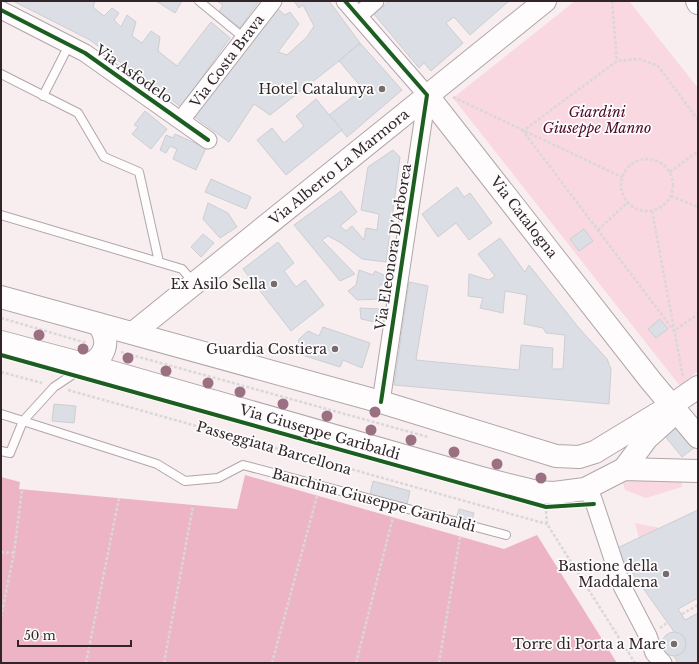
<svg xmlns="http://www.w3.org/2000/svg" width="699" height="664" font-family="'Libre Baskerville',serif">
<style>
.green{fill:#f9d8e1}
.water{fill:#edb4c5}
.building{fill:#dbdee4;stroke:#cdced2}
.lines{fill:none;stroke-linecap:round;stroke-linejoin:round}
.service-casing{stroke:#b1a6a9;stroke-width:10}
.minor-casing{stroke:#b1a6a9;stroke-width:19}
.secondary-casing{stroke:#b1a6a9;stroke-width:24}
.primary-casing{stroke:#b1a6a9;stroke-width:24}
.path{stroke:#dad7d8;stroke-width:2.5;stroke-dasharray:3 2;stroke-linecap:butt}
.service{stroke:#fefcfd;stroke-width:8}
.minor{stroke:#fefcfd;stroke-width:17}
.secondary{stroke:#fefcfd;stroke-width:22}
.primary{stroke:#fefcfd;stroke-width:22}
.cycleway-casing{stroke:#fcfcfc;stroke-width:6}
.cycleway{stroke:#1b5e20;stroke-width:4}
.tree{fill:#9a7082}
.poi-dot{fill:#776b6f;stroke:#fcfcfc;stroke-width:1.5}
.labels{text-anchor:middle;dominant-baseline:central;stroke-width:3.5;stroke-linejoin:round;paint-order:stroke}
.street-label{font-size:14px;fill:#322529;stroke:#fcfcfc}
.poi-label{font-size:14px;fill:#322529;stroke:#fcfcfc;text-anchor:end}
.park-label{font-size:14px;font-style:italic;fill:#4d0928;stroke:#fcfcfc}
</style>
<rect width="100%" height="100%" fill="#f8eef0"/>
<!-- green -->
<g class="green">
<path d="M575,1H629L698,88V371L680,386L453,98Z"/>
<path d="M622,480L682,482V487L646,498L625,490Z"/>
<path d="M635,523L660,528L639,538Z"/>
</g>
<!-- water -->
<path class="water" d="M245,475L504,549L537,535L617,663H1V477L20,482L19,489L237,509Z"/>
<!-- building -->
<g class="building">
<path d="M13,1H95L93,7L104,16L112,8L119,13L114,20L121,27L127,15L136,22L132,36L142,43L151,31L160,37L158,51L177,66L211,22L230,38L181,107L90,40Z"/>
<path d="M156,1H182L175,13Z"/>
<path d="M217,1H259L240,28L219,12L223,5Z"/>
<path d="M294,1H329L360,43L339,61L270,115L254,104L229,142L192,115L273,5L285,15L290,12L299,24L278,52L287,55L307,37L314,26L303,5L299,8Z"/>
<path d="M389,1H509L470,35L454,17L446,23L463,43L431,71L424,63L419,68L374,14Z"/>
<path d="M360,43L402,90L347,137L329,115L363,89L339,61Z"/>
<path d="M316,99L342,130L286,175L257,140L272,128L284,143L304,126L296,116Z"/>
<path d="M145,111L167,129L151,149L132,134L138,127L134,125Z"/>
<path d="M175,134L206,148L196,170L173,159L177,149L170,146L166,153L160,150L166,135L173,138Z"/>
<path d="M393,150L400,157L386,262L362,259L341,243L328,236L322,240L355,274L340,281L294,225L341,191L357,212L340,226L346,231L352,226L364,240L366,228L377,230L379,214L361,210L368,167Z"/>
<path d="M211,179L251,197L246,209L205,192Z"/>
<path d="M457,187L464,197L470,193L492,223L469,240L456,223L438,237L422,214Z"/>
<path d="M208,203L228,213L237,227L220,238L203,219Z"/>
<path d="M584,229L593,241L579,251L570,239Z"/>
<path d="M203,234L214,243L201,257L191,247Z"/>
<path d="M500,238L525,272L529,265L578,327L607,359L611,369L609,404L394,385L409,282L428,286L416,360L519,370L521,345L553,348L552,369H563L565,335L546,333L543,328L524,324L527,295L505,291L503,313L480,308L483,298L468,296L469,274L489,280L495,276L478,254Z"/>
<path d="M278,242L294,263L284,271L296,287L305,280L324,305L291,331L243,269Z"/>
<path d="M359,270L373,275L375,271L388,277L383,285L380,284L378,299L357,300L348,291L356,285Z"/>
<path d="M360,308L380,309V323L361,319Z"/>
<path d="M660,319L668,329L656,338L648,329Z"/>
<path d="M323,327L370,343L362,368L343,360L340,367L296,353L299,339L308,331L319,336Z"/>
<path d="M54,404L76,406L74,423L52,421Z"/>
<path d="M677,426L694,448L682,457L664,435Z"/>
<path d="M373,481L410,491L407,504L370,494Z"/>
<path d="M459,509L474,513L471,523L456,519Z"/>
<path d="M698,510V598L678,609L685,620L698,613V663H678L674,656L683,652L685,648V639L682,635L675,633L615,549Z"/>
<circle cx="674" cy="644" r="12"/>
</g>
<g class="lines">
<defs>
<g id="service">
<path d="M199,1L244,38"/>
<path d="M1,74L78,113L104,157L139,172L159,262"/>
<path d="M43,96L69,45"/>
<path d="M1,215L182,269L194,283"/>
<path d="M1,414L23,421L54,387L84,367"/>
<path d="M1,451L10,453L23,421L157,464L185,481L218,478L243,465L506,535"/>
</g>
<g id="minor">
<path d="M345,1L427,95L381,402"/>
<path d="M1,10L85,53L208,140"/>
<path d="M358,16L375,1"/>
<path d="M181,120L273,1"/>
<path d="M585,489L593,499L622,586L648,636L654,653L663,663"/>
</g>
<g id="secondary">
<path d="M697,1L698,3"/>
<path d="M427,95L651,381L698,437"/>
<path d="M133,333L545,1"/>
<path d="M624,469L647,438L667,420L672,405"/>
</g>
<g id="primary">
<path d="M1,297L381,402L556,456L579,457L595,452L672,405L698,387"/>
<path d="M1,342L87,365L485,479L537,492L554,493L585,489L624,469L698,471"/>
<path d="M87,365C106,358 111,340 98,324"/>
</g>
</defs>
<!-- service casing -->
<use href="#service" class="service-casing"/>
<!-- minor casing -->
<use href="#minor" class="minor-casing"/>
<!-- secondary casing -->
<use href="#secondary" class="secondary-casing"/>
<!-- primary casing -->
<use href="#primary" class="primary-casing"/>
<!-- path -->
<g class="path">
<path d="M612,1L617,61"/>
<path d="M453,97L622,177"/>
<path d="M698,120L658,66L640,59L617,61L523,131L674,331L698,314"/>
<circle cx="647" cy="185" r="26"/>
<path d="M670,172L698,151"/>
<path d="M671,196L698,207"/>
<path d="M652,211L683,377"/>
<path d="M598,230L628,202"/>
<path d="M1,318L87,343"/>
<path d="M121,352L428,437"/>
<path d="M1,372L42,383"/>
<path d="M68,390L547,524"/>
<path d="M546,511L547,524L635,663"/>
<path d="M1,552L14,553"/>
<path d="M682,614L698,605"/>
<path d="M1,617L14,553L22,490"/>
<path d="M660,628L668,622"/>
<path d="M628,651L635,646"/>
<path d="M86,663L119,498"/>
<path d="M164,663L193,506"/>
<path d="M272,663L317,496"/>
<path d="M356,663L393,517"/>
<path d="M439,663L460,537"/>
</g>
<!-- service -->
<use href="#service" class="service"/>
<!-- minor -->
<use href="#minor" class="minor"/>
<!-- secondary -->
<use href="#secondary" class="secondary"/>
<!-- primary -->
<use href="#primary" class="primary"/>
<defs>
<g id="cycleway">
<path d="M345,1L427,95L381,402"/>
<path d="M1,10L85,53L208,140"/>
<path d="M1,355L546,507L594,504"/>
</g>
</defs>
<!-- cycleway casing -->
<use href="#cycleway" class="cycleway-casing"/>
<!-- cycleway -->
<use href="#cycleway" class="cycleway"/>
</g>
<!-- trees -->
<g class="tree">
<circle cx="39" cy="335" r="5.5"/>
<circle cx="83" cy="349" r="5.5"/>
<circle cx="128" cy="358" r="5.5"/>
<circle cx="166" cy="371" r="5.5"/>
<circle cx="208" cy="383" r="5.5"/>
<circle cx="240" cy="392" r="5.5"/>
<circle cx="283" cy="404" r="5.5"/>
<circle cx="375" cy="412" r="5.5"/>
<circle cx="327" cy="416" r="5.5"/>
<circle cx="371" cy="430" r="5.5"/>
<circle cx="411" cy="440" r="5.5"/>
<circle cx="454" cy="452" r="5.5"/>
<circle cx="497" cy="464" r="5.5"/>
<circle cx="541" cy="478" r="5.5"/>
</g>
<!-- markers -->
<g class="poi-dot">
<circle cx="382" cy="89" r="4"/>
<circle cx="274" cy="284" r="4"/>
<circle cx="335" cy="349" r="4"/>
<circle cx="666" cy="574" r="4"/>
<circle cx="674" cy="644" r="4"/>
</g>
<g class="labels">
<!-- street labels -->
<g class="street-label">
<text transform="translate(227 61) rotate(-53)">Via Costa Brava</text>
<text transform="translate(134 74) rotate(35)">Via Asfodelo</text>
<text transform="translate(339 167) rotate(-39)">Via Alberto La Marmora</text>
<text transform="translate(524 217) rotate(52)">Via Catalogna</text>
<text transform="translate(393 247) rotate(-81)">Via Eleonora D'Arborea</text>
<text transform="translate(320 432) rotate(16)">Via Giuseppe Garibaldi</text>
<text transform="translate(274 448) rotate(16)">Passeggiata Barcellona</text>
<text transform="translate(374 500) rotate(15)">Banchina Giuseppe Garibaldi</text>
</g>
<!-- poi labels -->
<g class="poi-label">
<text x="374" y="89">Hotel Catalunya</text>
<text x="266" y="284">Ex Asilo Sella</text>
<text x="327" y="349">Guardia Costiera</text>
<text x="658" y="566">Bastione della<tspan x="658" dy="16">Maddalena</tspan></text>
<text x="666" y="644">Torre di Porta a Mare</text>
</g>
<!-- park labels -->
<g class="park-label">
<text x="597" y="112">Giardini<tspan x="597" dy="16">Giuseppe Manno</tspan></text>
</g>
</g>
<!-- border -->
<rect width="699" height="664" fill="none" stroke="#322529" stroke-width="4"/>
<!-- scale -->
<path d="M18 640v6h113v-6" fill="none" stroke="#322529" stroke-width="2"/>
<text x="24" y="640" font-size="12" fill="#322529" stroke="#fcfcfc" stroke-width="3" paint-order="stroke">50 m</text>
</svg>
